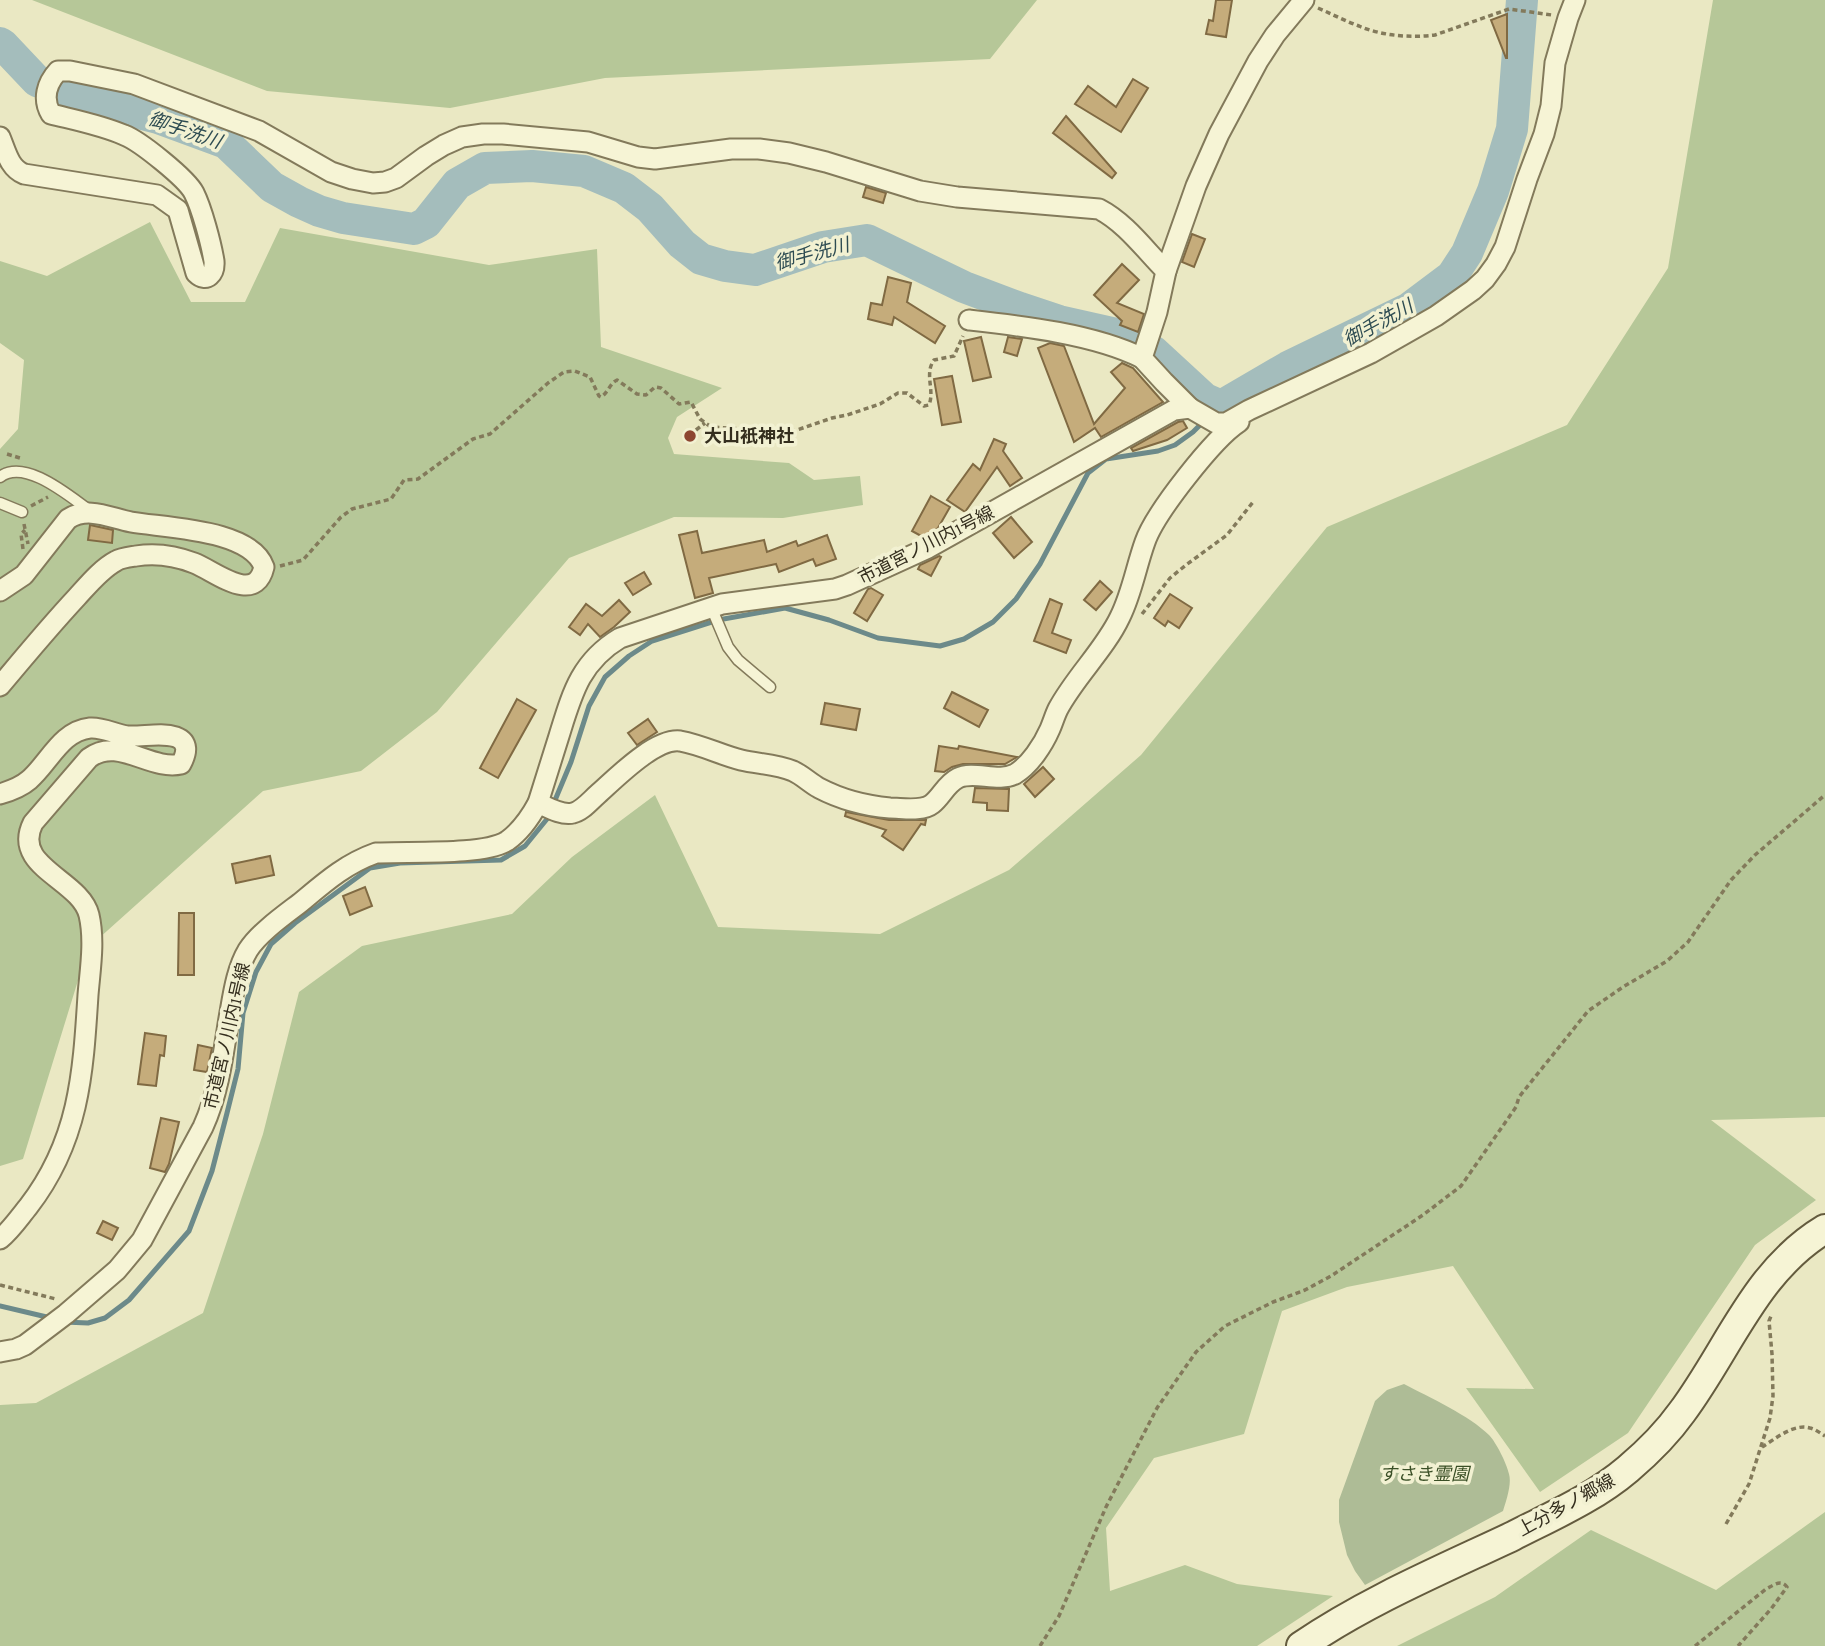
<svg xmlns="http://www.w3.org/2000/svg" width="1825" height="1646" font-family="'Crimson Pro','Noto Sans JP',serif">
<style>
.green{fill:#b6c798}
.cemetery{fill:#aebc96}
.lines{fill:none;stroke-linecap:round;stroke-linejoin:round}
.stream{stroke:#6c8a8a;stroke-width:5}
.river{stroke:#a4bdbc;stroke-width:32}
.building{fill:#c5ac7b;stroke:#806a43;stroke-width:2}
.lane-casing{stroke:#837a5b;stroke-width:13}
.street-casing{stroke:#837a5b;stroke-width:23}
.secondary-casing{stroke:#645b3e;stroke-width:32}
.path{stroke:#837a5b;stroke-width:3.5;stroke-dasharray:5 3.5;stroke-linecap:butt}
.lane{stroke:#f6f4d5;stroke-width:10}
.street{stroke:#f6f4d5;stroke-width:19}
.secondary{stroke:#f6f4d5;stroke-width:28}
.poi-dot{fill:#8d4630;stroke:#f2f1d2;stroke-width:2.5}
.labels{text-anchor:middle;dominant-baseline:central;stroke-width:7;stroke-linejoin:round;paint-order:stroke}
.poi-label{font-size:18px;font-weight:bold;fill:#342e1e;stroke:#f2f1d2;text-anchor:start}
.street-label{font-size:18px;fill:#342e1e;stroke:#f2f1d2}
.park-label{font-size:18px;font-style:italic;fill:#3a4f26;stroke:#f2f1d2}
.water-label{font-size:19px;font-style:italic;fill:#2e4c52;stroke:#f2f1d2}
</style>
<rect width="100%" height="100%" fill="#eae8c3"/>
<!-- green -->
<g class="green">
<path d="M32,0H1037L990,59L605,78L450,108L267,91Z"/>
<path d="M1713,0H1825V1117L1711,1120L1816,1200L1755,1245L1628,1433L1540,1492L1466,1388L1534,1389L1453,1266L1347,1287L1282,1311L1244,1434L1154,1458L1106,1528L1110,1591L1185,1565L1237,1584L1333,1596L1257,1646H0V1405L36,1403L203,1313L263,1134L299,992L362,946L512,914L572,857L655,795L718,927L880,934L1009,870L1141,755L1327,527L1567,425L1668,268Z"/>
<path d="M150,222L191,302H245L280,228L489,265L597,249L601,347L722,388L677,417L668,438L674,454L789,463L814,480L860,476L863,505L783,518L674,517L569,558L437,712L361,771L263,791L88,948L23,1159L0,1166V449L18,429L24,360L0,343V261L47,276Z"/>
<path d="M1825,1512V1646H1397L1495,1597L1591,1530L1716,1590Z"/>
</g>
<!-- cemetery -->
<path class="cemetery" d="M1404,1384C1429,1397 1470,1416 1489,1435C1496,1442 1507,1464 1509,1474C1512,1484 1506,1501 1503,1511L1365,1585L1355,1571L1347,1555L1339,1522V1500L1375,1401L1387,1390Z"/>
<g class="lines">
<!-- stream -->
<g class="stream">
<path d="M1210,415L1221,406"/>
<path d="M553,805L571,762L589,706L605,677L629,656L652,641L718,620L785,608L829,620L878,638L940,646L964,639L993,622L1016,599L1040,564L1088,473L1106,459L1158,451L1175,445L1193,432L1203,422"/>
<path d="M0,1306L51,1318"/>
<path d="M64,1322L88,1323L105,1318L129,1300L189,1231L212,1171L227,1113L238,1069L243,1013L256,972L271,944L295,923L370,868L400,863L501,860L525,846L547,819L549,814"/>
</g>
<!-- river -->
<path class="river" d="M0,43L3,45L37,81L107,105L158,118L226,143L272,187L299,202L319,211L343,218L414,229L426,223L457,184L485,168L532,166L584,171L624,188L650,208L682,244L701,259L725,266L755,270L823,247L867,240L964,287L1020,308L1059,321L1117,334L1154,352L1205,399L1221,406L1288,367L1408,309L1452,276L1467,253L1493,191L1512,129L1522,0"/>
</g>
<!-- building -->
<g class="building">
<path d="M1216,0H1232L1226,37L1206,34L1209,20L1213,21Z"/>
<path d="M1507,14V58H1506L1491,20Z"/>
<path d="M1133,79L1148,88L1121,132L1075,104L1088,86L1116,107Z"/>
<path d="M1066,116L1116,173L1112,178L1053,133Z"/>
<path d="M866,187L886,193L883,203L863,197Z"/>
<path d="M1192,234L1205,239L1194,267L1182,262Z"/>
<path d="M1122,264L1139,280L1117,303L1144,314L1138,332L1120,325L1122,321L1094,295Z"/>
<path d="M888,277L911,283L907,302L945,326L935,343L894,317L892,325L868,319L871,303L882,305Z"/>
<path d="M981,337L991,377L973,381L964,341Z"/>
<path d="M1008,337L1022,339L1017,356L1004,352Z"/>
<path d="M1050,343L1064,346L1094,424L1125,388L1111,372L1122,363L1133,368L1163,402L1101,437L1095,428L1074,442L1038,348Z"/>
<path d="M952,376L961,422L942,425L934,379Z"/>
<path d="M1183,421L1187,428L1167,440L1133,451L1131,448L1178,422Z"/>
<path d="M994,439L1006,444L1003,451L1022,478L1010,486L997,467L965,512L947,500L973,464L980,470Z"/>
<path d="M931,496L950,507L938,528L923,537L912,531Z"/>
<path d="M1011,517L1032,542L1014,558L993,533Z"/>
<path d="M90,525L113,530L112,543L88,540Z"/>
<path d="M697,531L702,553L764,540L767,552L796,541L798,546L827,535L836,559L816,566L813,559L779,572L776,564L709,578L713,593L695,598L679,535Z"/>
<path d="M939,556L941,557L931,576L918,569L920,565Z"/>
<path d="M644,572L651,584L633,595L625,583Z"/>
<path d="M1100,581L1112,592L1096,610L1084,600Z"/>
<path d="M871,588L883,595L867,621L854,613L868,589Z"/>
<path d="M1170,594L1192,608L1179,628L1168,621L1165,626L1154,618Z"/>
<path d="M1050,599L1062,604L1052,633L1071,640L1066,653L1034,641Z"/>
<path d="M619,600L630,612L614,627L600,637L588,624L580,635L569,627L586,604L602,616Z"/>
<path d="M952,692L988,710L979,727L944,708Z"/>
<path d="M517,699L536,710L498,778L480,768Z"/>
<path d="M825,703L860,709L856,730L821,724Z"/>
<path d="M648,719L657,732L637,745L628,733Z"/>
<path d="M939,746L958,749L959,746L1017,757L1005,764H963L952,767L944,772L935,771Z"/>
<path d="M1043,767L1054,779L1035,797L1024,784Z"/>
<path d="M975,788L1009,789L1008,811L987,810V803L973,802Z"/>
<path d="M846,812L889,820H926L925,825L921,824L903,850L882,836L886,830L845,816Z"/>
<path d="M270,856L274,875L236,883L232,864Z"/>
<path d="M365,887L372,906L350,915L343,896Z"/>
<path d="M179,913H194V975H178Z"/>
<path d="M145,1033L166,1036L164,1056L160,1055L156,1086L138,1084Z"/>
<path d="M198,1045L212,1048L207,1072L194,1070Z"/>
<path d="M161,1118L179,1122L169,1164L165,1172L150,1168Z"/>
<path d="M103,1221L118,1228L112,1240L97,1233Z"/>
</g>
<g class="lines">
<defs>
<g id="lane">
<path d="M0,477C25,458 69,496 89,510"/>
<path d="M0,503L22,512"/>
<path d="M711,607L728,647L738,660L770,687"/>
</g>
<g id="street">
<path d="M0,137C6,151 9,168 24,174L157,195L178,210L196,273C207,284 215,273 214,261C211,243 202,209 194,193C187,179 140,141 124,135C101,125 75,120 51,114C42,99 47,83 58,71H70L134,84L259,131L331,172L352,179L373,183L385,182L396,178L426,156L444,145L462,137L483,134H503L588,142L638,157L655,159L731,149H759L789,153L826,162L920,191L957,197L1099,209C1126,223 1145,250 1166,271L1157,312L1142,358L1164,382L1190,408"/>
<path d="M1166,271L1196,186L1219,134L1258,61L1275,35L1304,0"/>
<path d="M969,320C1022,326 1094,334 1142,358"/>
<path d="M0,591L24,575L68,519C88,506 110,518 131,522C165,528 251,529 264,567C255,606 215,571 194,563C176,556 155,553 136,556C130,557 121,558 116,561C101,569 88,585 77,597C50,626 25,656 0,686"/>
<path d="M0,794C10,791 21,787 29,780C49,763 61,731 90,728C103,727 114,734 127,736C143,737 161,732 176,737C189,742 187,753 181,764C150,771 118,736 89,758L33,823C11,867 80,879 89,915C95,941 90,970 88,995C83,1075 79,1141 28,1207C19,1218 11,1230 0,1239"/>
<path d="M538,803C547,807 562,816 573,813C582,811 590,801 598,794C616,778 655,738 680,741C702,745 721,755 741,760C758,764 776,764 793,771C802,775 810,783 819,788C840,799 867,806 890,808C902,808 922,812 932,804C942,796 946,784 958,778C974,770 998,783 1015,774C1030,765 1043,745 1050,729C1053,722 1055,715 1058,709C1075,677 1105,649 1120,617C1132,593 1136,567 1145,542C1155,513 1214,438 1239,422"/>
<path d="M0,1352L16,1349L25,1345L66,1314L117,1270L142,1240L203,1127C219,1092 223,1055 229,1018C233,996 236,970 248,950C259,933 283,916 300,903C324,883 345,864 376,853C407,851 483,856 507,841C521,831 530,818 538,803C545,780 552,758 559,736C572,694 580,662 620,638L722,604L835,589L847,585L928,548L1174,410L1190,408L1216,423H1226L1249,410L1371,353L1436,316L1473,290L1485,279L1496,264L1505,247L1527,179L1544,134L1551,106L1555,63L1568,18L1575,0"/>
</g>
<path id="secondary" d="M1301,1646C1367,1601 1441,1570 1513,1536C1552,1516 1594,1498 1628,1469C1648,1452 1667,1433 1682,1412C1729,1349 1755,1271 1825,1229"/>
</defs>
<!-- lane casing -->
<use href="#lane" class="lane-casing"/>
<!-- street casing -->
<use href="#street" class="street-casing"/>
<!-- secondary casing -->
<use href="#secondary" class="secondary-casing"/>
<!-- path -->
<g class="path">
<path d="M1318,8C1332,14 1345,21 1359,26C1382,36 1411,38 1435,35L1509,9L1552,15"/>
<path d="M696,430L705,423"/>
<path d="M7,454L20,458"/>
<path d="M31,506L48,497"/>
<path d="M24,524L28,544"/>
<path d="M23,549L21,534L25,530"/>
<path d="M280,566L303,560L341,517L352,509L391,499L404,480L418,479L473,439L490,434L548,383L564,372L575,371L590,377L599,396L601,397C608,393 610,383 617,380L637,394L646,395L655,387L661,388L679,404L691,402L700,419L711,427L791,432L832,418L847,415L880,404L898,393H907L924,406L929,405C935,390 924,374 934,360L954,356L963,336"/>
<path d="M1142,614L1170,578L1186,565L1227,535L1253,502"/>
<path d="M0,1285L56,1299"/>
<path d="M1762,1447C1775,1439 1794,1423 1810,1428C1815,1429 1820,1433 1825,1436"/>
<path d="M1726,1524L1749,1484L1770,1418L1773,1396L1772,1354L1769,1321L1771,1316"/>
<path d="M1040,1646L1059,1616L1106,1507L1157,1408L1196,1352L1225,1326L1273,1302L1305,1290L1331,1276L1423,1215L1461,1186L1516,1107L1519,1097L1588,1011L1623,987L1667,961L1688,942L1731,880L1755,855L1825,795"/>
<path d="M1695,1646L1766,1589C1774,1585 1781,1579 1787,1587L1771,1609L1738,1646"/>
</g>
<!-- lane -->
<use href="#lane" class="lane"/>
<!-- street -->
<use href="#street" class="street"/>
<!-- secondary -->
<use href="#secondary" class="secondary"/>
</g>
<!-- markers -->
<circle class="poi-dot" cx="690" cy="436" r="7"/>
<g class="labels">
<!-- poi labels -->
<g class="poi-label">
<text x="704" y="436">大山衹神社</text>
</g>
<!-- street labels -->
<g class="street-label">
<text transform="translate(926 545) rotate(-27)">市道宮ノ川内1号線</text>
<text transform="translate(227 1036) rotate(-77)">市道宮ノ川内1号線</text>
<text transform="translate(1566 1505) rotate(-29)">上分多ノ郷線</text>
</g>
<!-- park labels -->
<g class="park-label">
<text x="1424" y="1474">すさき霊園</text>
</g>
<!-- water labels -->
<g class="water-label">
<text transform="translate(185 130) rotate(19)">御手洗川</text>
<text transform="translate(812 254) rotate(-15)">御手洗川</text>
<text transform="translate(1378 323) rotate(-29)">御手洗川</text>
</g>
</g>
</svg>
